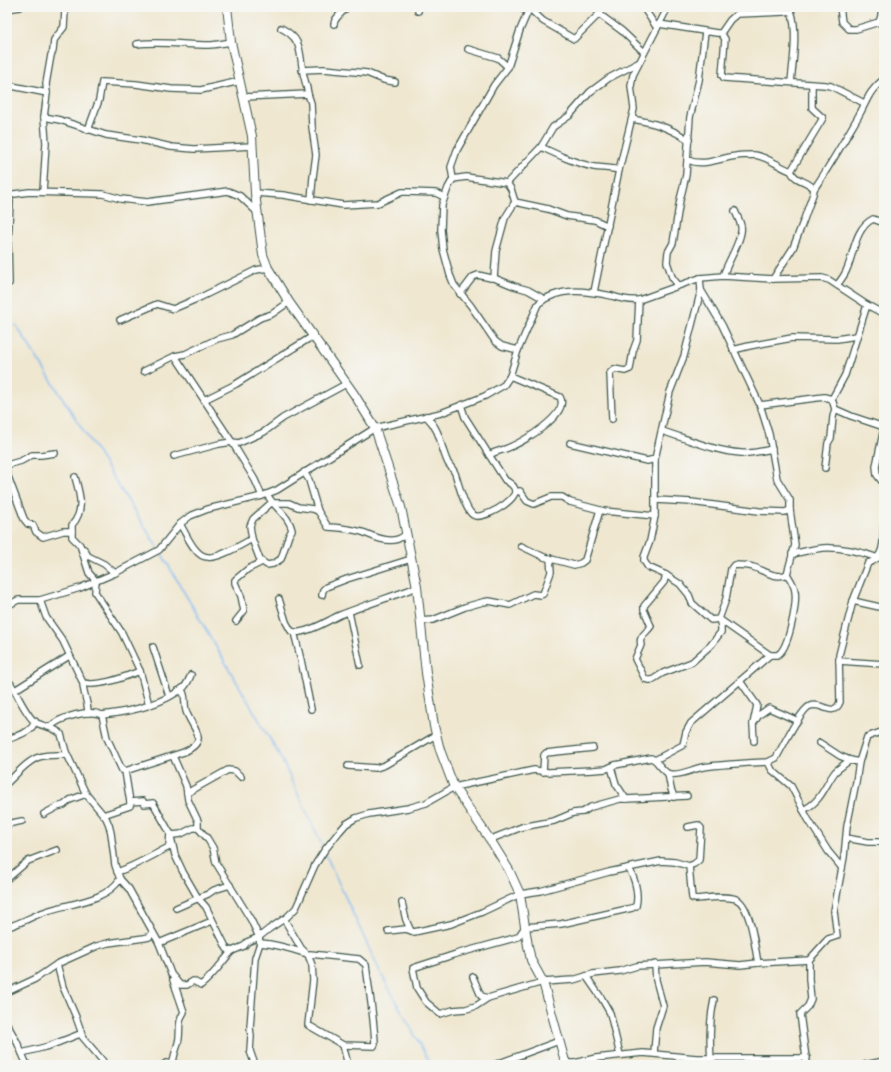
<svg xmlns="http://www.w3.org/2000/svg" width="891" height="1072" font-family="'Balsamiq Sans',sans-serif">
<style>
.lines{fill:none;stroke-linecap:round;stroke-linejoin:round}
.stream{stroke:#85bbf4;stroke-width:1.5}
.street-casing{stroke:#3e564b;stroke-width:8}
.secondary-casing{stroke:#3e564b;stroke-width:10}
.street{stroke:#fff;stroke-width:5.5}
.secondary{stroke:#fff;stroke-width:8}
</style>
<rect width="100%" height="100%" fill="#f6f6f2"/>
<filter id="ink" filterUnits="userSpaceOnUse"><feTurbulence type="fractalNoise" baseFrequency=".025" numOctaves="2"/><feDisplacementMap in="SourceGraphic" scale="8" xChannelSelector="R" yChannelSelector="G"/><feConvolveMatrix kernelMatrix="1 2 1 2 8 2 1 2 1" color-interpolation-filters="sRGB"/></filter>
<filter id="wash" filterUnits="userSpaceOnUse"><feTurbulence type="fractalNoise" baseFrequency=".012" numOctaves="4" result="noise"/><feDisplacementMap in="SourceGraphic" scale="16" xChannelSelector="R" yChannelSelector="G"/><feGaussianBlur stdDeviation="0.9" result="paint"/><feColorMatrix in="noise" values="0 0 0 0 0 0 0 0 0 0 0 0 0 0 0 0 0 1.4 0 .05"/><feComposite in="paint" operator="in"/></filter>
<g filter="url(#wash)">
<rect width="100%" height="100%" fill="#efe7d0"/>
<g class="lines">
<!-- stream -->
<g class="stream">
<path d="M16,325L158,548"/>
<path d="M160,551L280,756L324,849"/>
<path d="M325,853L379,970L431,1065"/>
</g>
</g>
</g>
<g filter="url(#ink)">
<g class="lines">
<defs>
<g id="street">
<path d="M518,7L528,11"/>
<path d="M643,7L657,28"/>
<path d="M840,7L842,22L849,29H856L879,22L881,16L882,7"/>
<path d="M529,8L543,21L574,39L599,14L605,7"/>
<path d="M7,9L20,7"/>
<path d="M418,11L419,7"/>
<path d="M791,11C798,30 793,61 791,82"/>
<path d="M740,13L741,7"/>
<path d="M599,14L622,31L644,52"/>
<path d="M334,24C335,16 343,13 347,7"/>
<path d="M659,24L717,33H721L730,20L737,14L784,12L791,11V7"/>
<path d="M281,28C303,39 299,52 303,72C304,79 307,86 308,94"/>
<path d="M721,33L725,39L722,75L724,78L825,85L831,86L864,103"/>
<path d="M137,44C161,41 185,45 209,45C216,45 224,43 231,42"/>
<path d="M468,49L498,58L508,67"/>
<path d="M302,70L324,69L367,73L384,80L395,82"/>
<path d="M7,85L47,93"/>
<path d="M243,97L308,94L311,103L312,127L316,155L313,177L311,200"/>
<path d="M44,117L60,120L106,135L141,140L171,147L194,149L252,146"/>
<path d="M632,119C655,123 668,127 689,140"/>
<path d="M88,130L99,100L102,82L136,84L171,89L201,90L240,81"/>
<path d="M541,147C558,155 575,163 594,167C602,168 611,168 619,170"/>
<path d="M688,160C703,167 720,158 736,156C742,155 748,155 754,155C767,156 779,167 791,171"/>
<path d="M453,179L466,177L507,183L511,189L515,202"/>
<path d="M507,183L541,147L553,127L569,116L590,92L609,78L638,63"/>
<path d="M814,189C830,166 844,141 858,117C868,100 867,93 884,79"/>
<path d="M43,192L46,143L44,117L47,93L46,84L51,55L53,51L54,40L64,27L65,10L62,7"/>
<path d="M255,193L283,195L343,205L378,203L402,192H407L436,193L444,197"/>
<path d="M7,195L29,192L103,194L121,199L147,202L228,191L240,196L257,212"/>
<path d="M515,202L548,209L567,216L595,220L608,226"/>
<path d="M723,276C727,263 744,237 741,226C740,221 737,216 735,211"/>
<path d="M494,278L496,251L505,218L515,202"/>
<path d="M700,278L701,290L684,356L670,392L655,459V516L650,541L644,557V561L648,567L666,575L680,584L689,595L692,603L711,620L719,619L726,599L731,569L734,565C741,565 747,565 753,567C763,570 777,580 787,574"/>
<path d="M773,279L793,248L803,222L813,194L814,189C808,180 795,182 791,171L823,118L812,108V85"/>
<path d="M9,283L8,245L10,202L9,195"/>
<path d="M678,285L672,277L667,262L668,252L673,243L680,200L686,175L690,117L699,80L705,32"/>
<path d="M837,285C841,280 845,275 847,269C854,253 855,228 873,219L884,223"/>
<path d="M701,290L722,325L760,405L769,434L777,479L790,500V510L795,545L787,574"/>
<path d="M594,292L619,170L634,109L631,86L633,75L668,7"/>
<path d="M460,294L473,277L478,275L491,278H494L514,286L528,290L544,299"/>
<path d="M120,320L157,304L173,309L201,297L256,270L268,268"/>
<path d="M518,350L502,346L495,341L471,306L454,285L450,275L443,249L441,230L442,205L448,188L453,179L451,167L457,150L494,85L508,67L520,30L530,7"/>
<path d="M733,350L749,346L792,338L837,339L856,336"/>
<path d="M175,356L232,442L255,480L262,496"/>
<path d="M144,371L175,356L185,354L217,339L232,335L260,318L272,314L289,302"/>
<path d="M204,400L236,384L313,336"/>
<path d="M760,405L824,397L832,399"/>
<path d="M835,409L851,416L884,427"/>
<path d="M426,416C442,432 439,444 448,463C450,466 453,469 455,473C458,482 465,510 473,515C482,521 516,501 515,491C515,486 510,483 505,480L465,417L461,405"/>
<path d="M612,419L610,373L614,369L625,371L630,369L633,351L637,340L639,300"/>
<path d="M884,428L876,466L877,475L884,484"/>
<path d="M662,431C688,439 714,451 741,453C751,454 762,451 772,449"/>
<path d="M570,443L647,461L655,459"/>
<path d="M489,455C498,450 502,451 510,447C523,442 570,414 560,397L510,376"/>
<path d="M174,456L219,444L232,442L239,443L264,432L283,418L346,384"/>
<path d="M7,465L21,461L32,455H41L55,453"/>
<path d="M825,468L828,443L831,438L833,417L835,409L832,399L845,375L867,305"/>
<path d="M7,474L24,519L28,524L33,525L36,532L43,537L63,531H72"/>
<path d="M75,477C80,495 85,510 72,525V537L80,545L89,573L96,581L95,592L122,633L140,671L149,705"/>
<path d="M515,492L520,491L527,501L534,504L551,497H562L570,502L604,511L655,516"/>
<path d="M267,494C273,507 289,515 292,530L289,535L281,559L273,564L267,565L260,560L252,539L250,526L253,519L271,503H289L298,507L313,509L318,511L309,480L304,472"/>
<path d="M656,500L691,502L759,511L785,512L790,510"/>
<path d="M318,511L328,527C335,527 358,530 365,533C374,537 388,543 398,539C401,538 404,536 406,534"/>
<path d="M180,524C185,532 189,542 195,549C198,553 203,557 208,557C219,559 242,544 252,539"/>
<path d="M521,546L544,557L574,565L581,563L585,560L600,510"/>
<path d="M82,549H84L88,556L104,564L115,573"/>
<path d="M792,554C802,552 813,549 823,548C841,547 861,552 878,558"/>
<path d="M666,575L664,582L644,606V610L651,626C647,633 638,636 641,645L635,659L645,679L648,680H652L663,673L692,662L711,645L721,632V626L719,619L770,655C771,655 776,655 777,655C789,650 797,603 795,591C794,584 790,579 787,574"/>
<path d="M322,595L323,590L326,587L347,579L411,559"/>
<path d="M279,599L286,622L291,631C294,632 296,633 300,632C314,630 327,621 340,615C365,605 391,597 417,587"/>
<path d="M40,600L46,617L63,641L83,683C100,687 124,677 140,671"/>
<path d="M853,601L884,608"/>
<path d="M7,606L18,600H40L80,588L115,573L159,550L180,524L190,516L208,509L262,496L277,490L375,428L441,413L485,396L504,385L510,376L518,350L538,304C559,286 587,291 612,296C621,299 630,301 639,300L700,278L723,276L773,279L822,278L829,280L867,305L884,314"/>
<path d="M349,612L360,665"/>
<path d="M236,621L244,611L241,596L235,583V580L248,569L262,562"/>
<path d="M420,621L433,620L465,607L483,602L489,601L510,605L533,594L541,595L543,594L551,572L550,558"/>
<path d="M294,632L301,660L311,709"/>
<path d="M153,647L169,696"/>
<path d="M839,661L884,664"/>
<path d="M7,681L11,684C17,694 26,715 35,722C43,727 53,726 61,734L66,752L86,794L106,818L109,825L111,833L115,865L120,879L129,889L159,943L171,974L180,985H187L193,981L201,985C213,976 222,962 232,951"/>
<path d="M740,681L757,705L753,724L759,715L769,708L798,721"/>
<path d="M83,683C83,693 88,702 88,713"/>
<path d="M15,690L69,656"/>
<path d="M102,715L107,738L122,770L125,771L130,802V806L103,815"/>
<path d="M753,724L754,741"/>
<path d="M50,727C60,717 89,709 102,715C129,712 161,705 183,688C187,685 189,679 191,675"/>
<path d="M7,740C17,735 32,733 35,721"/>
<path d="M820,743L840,756L850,760"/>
<path d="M173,756L186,786L188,800L198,821V828"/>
<path d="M655,760C659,764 664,773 670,774C681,776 692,769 703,767C724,764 746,763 768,762L776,758C782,748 801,709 810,706C822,701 833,719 840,702L839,655L853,601L868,563C886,558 883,538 884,523"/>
<path d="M768,762L772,770L791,786L808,819L828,851L842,868"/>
<path d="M348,766L376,768L385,765L436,735"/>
<path d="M125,771L184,752C211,740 192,729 186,711C184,704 186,698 183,692L178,691"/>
<path d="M543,772L544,755L546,753L593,748"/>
<path d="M668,774L671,789L674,797"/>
<path d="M7,783C16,775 27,761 39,757C48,754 58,755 67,755"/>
<path d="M187,793L228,770L235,771L241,777"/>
<path d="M626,799L687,796"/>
<path d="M130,802L143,801L144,804L153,803L170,833L173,835L181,834L193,828H198L207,838L213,848L216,863L251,920L259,937L260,943L255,958L250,1028L251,1036L250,1051L255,1065"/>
<path d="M803,810C821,802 824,787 835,772C839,768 845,764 850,760L859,762"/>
<path d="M44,814L57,807L64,805L70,800L86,794"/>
<path d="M7,824L22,821"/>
<path d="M846,838L868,842H884"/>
<path d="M491,839L522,827L554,821L573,813L583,812L591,807L620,799H626L616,784L611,767"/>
<path d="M117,872C135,866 151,856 169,847L170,833L175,855L183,872L198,898L206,907L227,949L232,951L244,946L247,942L259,937L269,929L287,917L296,908L315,865L324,851L339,832L346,824L356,818L369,814L408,808L426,803L454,787L534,770L548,772L593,770L606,769L615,765L651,758L655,760L683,745L686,732L691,723L770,655"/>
<path d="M7,879L28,861L57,850"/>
<path d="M402,903L406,920L410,929"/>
<path d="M176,908L208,894L214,890L230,885"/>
<path d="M284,919L301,948L308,955L312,965L313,980L308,1025L343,1045L374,1046L375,1044C374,1017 369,991 366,965L359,959L310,954L308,955"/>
<path d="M7,927C20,924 32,916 44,912C68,903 106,902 120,879"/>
<path d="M388,931L406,929L414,932L451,924L482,912L520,894L540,891L609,872L661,861L675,862L689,866L694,864L699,860L701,828L698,825L688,827"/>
<path d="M159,943L212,921"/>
<path d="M260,943C275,944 289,948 304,953"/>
<path d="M758,963L809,960L828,939L837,936L834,911L844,857L847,826L856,782L859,762L867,737L884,731"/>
<path d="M57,964L63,987L76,1017L82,1034"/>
<path d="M586,976L602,999L610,1013L620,1055"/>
<path d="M473,977L481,996L488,998L543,982L573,980L593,974L620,971L637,966L705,962L740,965L758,963C755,949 751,905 736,899C724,895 708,898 696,899L692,898L689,866"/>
<path d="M7,992L35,979L57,964L97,946L108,943L144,938L149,937L153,933"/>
<path d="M488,998L476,1006L466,1009L453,1010L440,1014L426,1002L417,988L413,968L456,954L518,937L525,927L561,924L632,908L636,906C639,894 635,877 628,868"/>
<path d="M7,1024L17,1042L27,1065"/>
<path d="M343,1045L348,1065"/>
<path d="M22,1053L49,1046L80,1034L102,1060L105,1065"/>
<path d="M654,1053L656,1028L663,1006L656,980L655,964"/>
<path d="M565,1059L568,1063H575L596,1058L643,1053L696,1058H807"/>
<path d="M173,1064C173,1055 178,1047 179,1038C180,1028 178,1021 184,1012L173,980"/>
<path d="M163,1065L166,1063L180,1065"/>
<path d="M494,1065L559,1041"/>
<path d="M711,1065C710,1043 709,1022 714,1000"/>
<path d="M807,1065L800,1014L808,1006L811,999L809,979V960"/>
<path d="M865,1065L884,1061"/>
</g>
<path id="secondary" d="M227,7L231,42L252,136L255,193L263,255L268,268L289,302L354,394L375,428L401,507L417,587L426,673L434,726L440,750L454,787L493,844L509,870L520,894L528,946L531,960L543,982L566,1065"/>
</defs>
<!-- street casing -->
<use href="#street" class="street-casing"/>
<!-- secondary casing -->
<use href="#secondary" class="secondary-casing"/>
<!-- street -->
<use href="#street" class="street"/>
<!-- secondary -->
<use href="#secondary" class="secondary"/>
</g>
</g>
<!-- margin -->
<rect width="891" height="1072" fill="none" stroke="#f6f6f2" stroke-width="24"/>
</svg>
